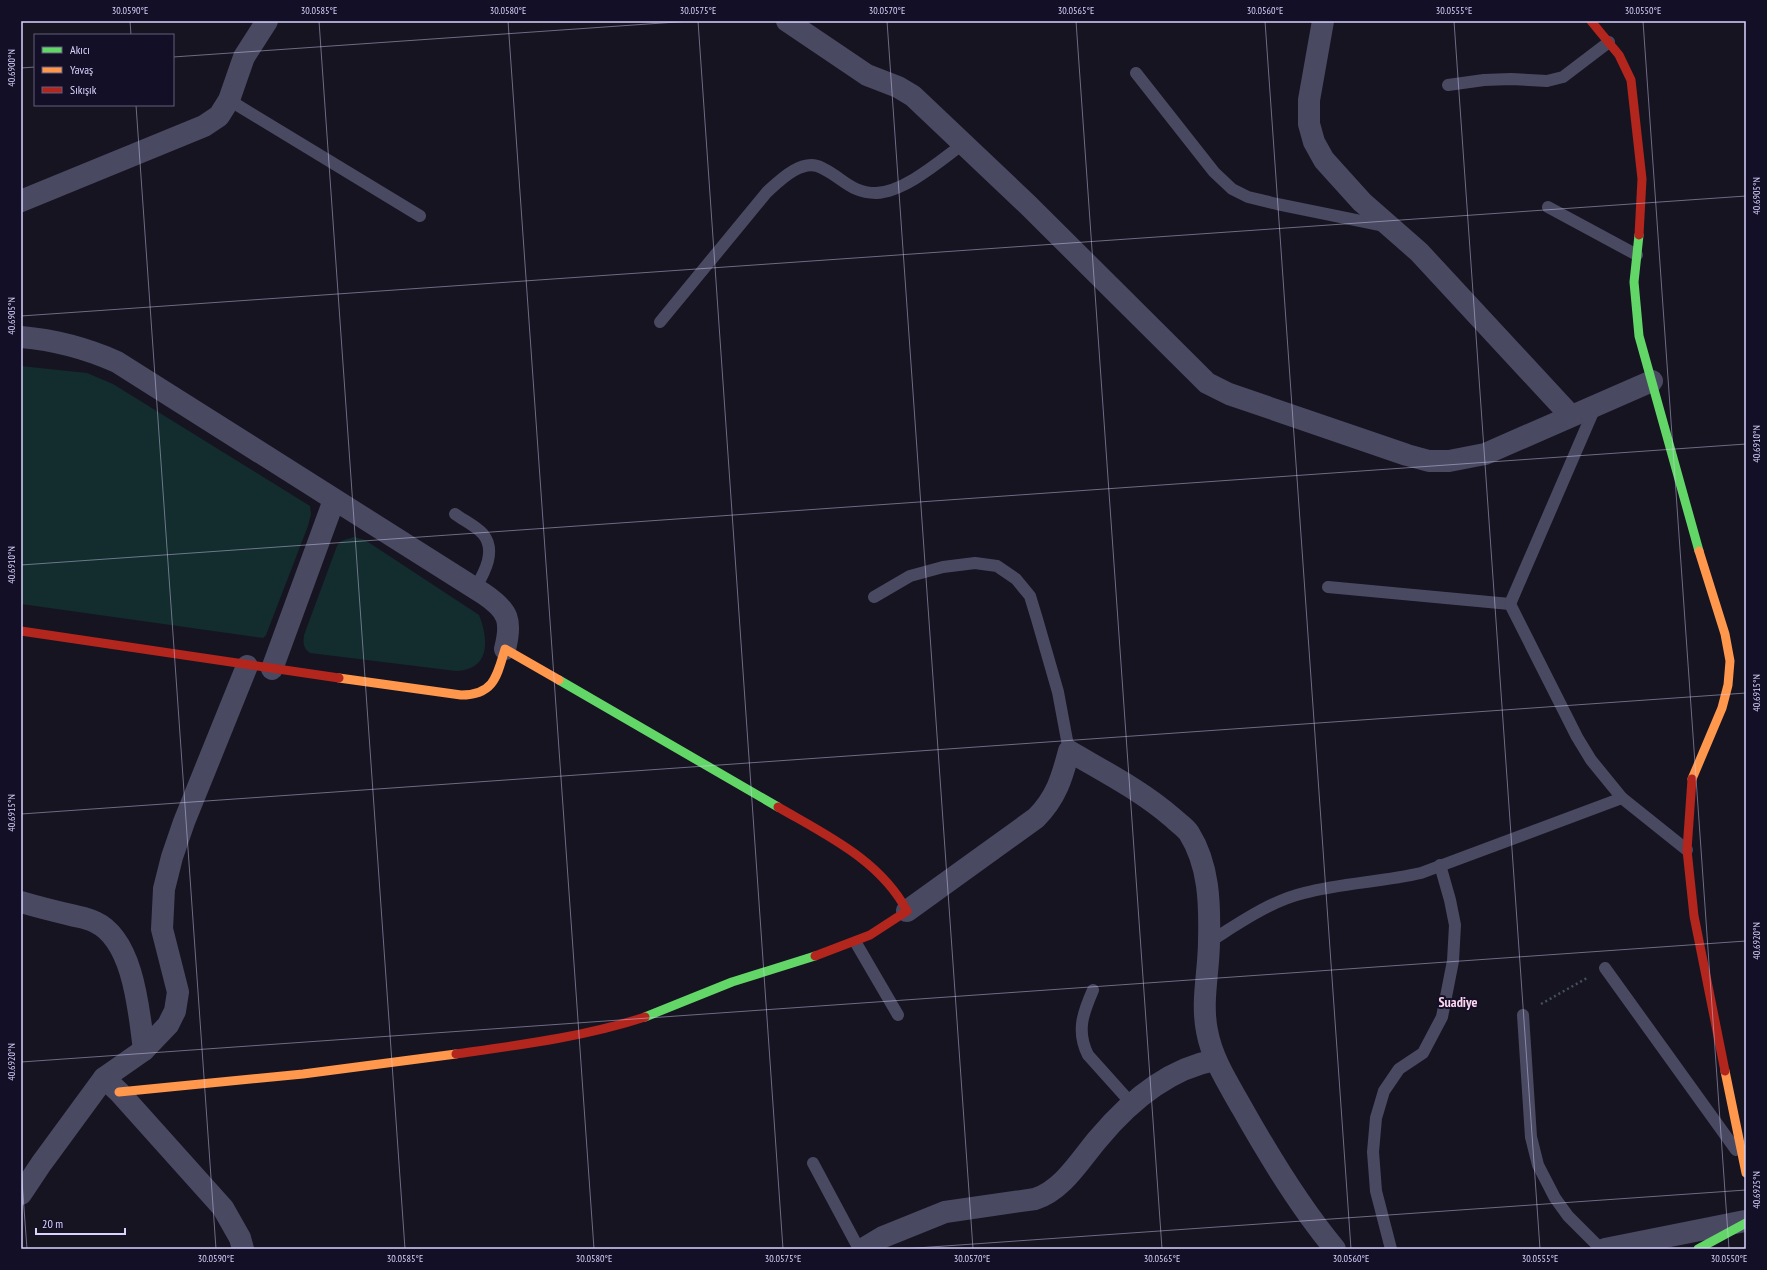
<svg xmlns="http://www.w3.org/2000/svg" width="1767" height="1270" font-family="'PT Sans Narrow',sans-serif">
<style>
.green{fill:#132c2d}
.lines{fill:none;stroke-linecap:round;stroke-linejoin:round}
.path{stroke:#44505f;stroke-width:2.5;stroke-dasharray:2 3;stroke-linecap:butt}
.lane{stroke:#4a4962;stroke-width:12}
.street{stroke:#4a4962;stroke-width:22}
.fast{stroke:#63d668;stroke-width:9}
.slow{stroke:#ff974d;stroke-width:9}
.jam{stroke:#b3261e;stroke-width:9}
.ticks{fill:none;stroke:#d9d4ff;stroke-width:1;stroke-opacity:0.45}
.labels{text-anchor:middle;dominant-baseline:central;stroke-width:4;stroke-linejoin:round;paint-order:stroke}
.quarter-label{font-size:14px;font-weight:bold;fill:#ffd6f0;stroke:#130f26}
.neatline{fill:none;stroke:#d9d4ff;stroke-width:1.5}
.ticks-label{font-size:10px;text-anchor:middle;fill:#d9d4ff}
</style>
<rect width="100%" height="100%" fill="#161421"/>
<!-- green -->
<g class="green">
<path d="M21,366L87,373L113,384L310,506L311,514L308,526L266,635L263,638L21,604Z"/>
<path d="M354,537L365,540L479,615C489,640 490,670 456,671L310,653C303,648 303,643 304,635L337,546L341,541Z"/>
</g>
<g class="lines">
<!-- path -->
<path class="path" d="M1541,1004L1587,978"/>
<!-- lane -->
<g class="lane">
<path d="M1136,73L1214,172L1232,189L1248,197L1277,204L1385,226"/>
<path d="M1448,85L1484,80L1511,79L1547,81L1563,77L1609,42"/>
<path d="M229,100L420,216"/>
<path d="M1548,207L1637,255"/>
<path d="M660,322L767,192C780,180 803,157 822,168C843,178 851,193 876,193C905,192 941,160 963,144"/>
<path d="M455,514C463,520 476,526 483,534C497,551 484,573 475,589"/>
<path d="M1328,587L1510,604"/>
<path d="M874,597L910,576L943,567L975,563L997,566L1016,579L1030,596L1037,619L1058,692L1069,751"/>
<path d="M1510,604L1577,737L1591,760L1622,798L1687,850"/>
<path d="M1510,604L1596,405"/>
<path d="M1209,942C1238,924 1270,901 1304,893C1342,883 1382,882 1421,873L1622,798"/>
<path d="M856,943L898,1015"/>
<path d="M1605,968L1736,1150"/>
<path d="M1093,990C1083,1013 1076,1031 1088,1055L1132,1104"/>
<path d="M1523,1015L1531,1137L1538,1165L1555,1198L1568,1216L1601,1249"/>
<path d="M813,1163L859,1249"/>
<path d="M1391,1249L1376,1191L1373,1152L1376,1118L1384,1091L1399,1069L1423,1053L1442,1017L1453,961L1455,925L1450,900L1440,865"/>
</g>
<!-- street -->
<g class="street">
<path d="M787,21L867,75L898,87L913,96L1028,205L1207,383L1229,394L1407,455L1429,461H1449L1485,454L1652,381"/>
<path d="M1323,21L1309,100V124L1314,142L1324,160L1362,202L1419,252L1571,416"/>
<path d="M21,201L204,126L219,116L229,100L244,57L267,21"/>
<path d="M21,337C55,340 86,348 117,362L484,594C509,611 512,621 505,649"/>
<path d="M272,669L334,500"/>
<path d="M21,902C38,907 54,911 71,915C79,917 88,918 95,922C134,940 139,1012 144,1050"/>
<path d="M907,911L1036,818C1056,798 1062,778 1069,751C1105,772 1142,791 1173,818C1178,823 1185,827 1189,833C1209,865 1210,903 1209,941C1209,971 1201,1001 1207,1031C1212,1059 1228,1083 1242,1108C1269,1156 1299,1206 1335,1249"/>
<path d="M21,1194L41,1164L104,1078"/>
<path d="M243,1249L240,1238L223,1208L119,1092L104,1078L144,1050L168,1025L175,1011L178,992L162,929L164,889L172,857L184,822L247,666"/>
<path d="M863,1249L883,1237L945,1212L1035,1199C1063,1190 1080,1160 1098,1139C1128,1103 1168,1069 1215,1060"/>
<path d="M1605,1249L1745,1221"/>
</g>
<!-- fast -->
<g class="fast">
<path d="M1639,235L1634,282L1639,336L1699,551"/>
<path d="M559,680L778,807"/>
<path d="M645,1017L732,982L815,956"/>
<path d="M1698,1249L1746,1223"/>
</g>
<!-- slow -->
<g class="slow">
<path d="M339,678L461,695C494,695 497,676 505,649L559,680"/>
<path d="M1692,779L1722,708L1728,685L1730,661L1725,634L1699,551"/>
<path d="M1725,1071L1746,1173"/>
<path d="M119,1092L303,1074L456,1054"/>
</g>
<!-- jam -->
<g class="jam">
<path d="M1591,21L1619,55L1631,80L1642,179L1639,235"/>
<path d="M21,631L339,678"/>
<path d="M1692,779L1687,850L1694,916L1725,1071"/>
<path d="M778,807C826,835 880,860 907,911L870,935L815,956"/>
<path d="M456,1054C519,1045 584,1037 645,1017"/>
</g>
</g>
<!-- ticks -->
<path class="ticks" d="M130,21L131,35M319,21L405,1249M508,21L594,1249M698,21L783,1249M887,21L973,1249M1076,21L1162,1249M1265,21L1351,1249M1454,21L1540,1249M1643,21L1729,1249M173,57L691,21M21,68L35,67M136,105L216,1249M21,316L1746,196M21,565L1746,444M21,814L1746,693M21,1062L1746,941M21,1168L27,1249M902,1249L1746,1190"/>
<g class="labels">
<!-- quarter labels -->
<g class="quarter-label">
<text x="1458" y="1002">Suadiye</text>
</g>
</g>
<!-- border -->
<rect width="1767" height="1270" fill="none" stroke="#130f26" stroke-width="44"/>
<!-- legend -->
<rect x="34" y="34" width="140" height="72" fill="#130f26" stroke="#625e7d"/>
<rect x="42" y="47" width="20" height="6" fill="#63d668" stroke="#625e7d"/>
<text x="70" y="54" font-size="12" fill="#d9d4ff">Akıcı</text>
<rect x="42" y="67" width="20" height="6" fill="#ff974d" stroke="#625e7d"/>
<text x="70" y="74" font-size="12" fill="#d9d4ff">Yavaş</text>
<rect x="42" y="87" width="20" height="6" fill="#b3261e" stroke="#625e7d"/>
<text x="70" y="94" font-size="12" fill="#d9d4ff">Sıkışık</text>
<!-- scale -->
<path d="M36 1228v6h89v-6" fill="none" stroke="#d9d4ff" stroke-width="2"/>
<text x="42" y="1228" font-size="12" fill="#d9d4ff" stroke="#130f26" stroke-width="3" paint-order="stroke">20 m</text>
<rect x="22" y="22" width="1723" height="1226" class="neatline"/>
<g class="ticks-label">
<text x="130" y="14">30.0590°E</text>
<text x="319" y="14">30.0585°E</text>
<text x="508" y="14">30.0580°E</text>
<text x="698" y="14">30.0575°E</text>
<text x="887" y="14">30.0570°E</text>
<text x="1076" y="14">30.0565°E</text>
<text x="1265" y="14">30.0560°E</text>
<text x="1454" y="14">30.0555°E</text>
<text x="1643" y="14">30.0550°E</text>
<text transform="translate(11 68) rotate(-90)" y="4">40.6900°N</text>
<text transform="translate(1756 196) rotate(-90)" y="4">40.6905°N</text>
<text transform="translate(11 316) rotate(-90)" y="4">40.6905°N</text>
<text transform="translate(1756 444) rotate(-90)" y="4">40.6910°N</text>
<text transform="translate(11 565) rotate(-90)" y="4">40.6910°N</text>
<text transform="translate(1756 693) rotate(-90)" y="4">40.6915°N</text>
<text transform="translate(11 813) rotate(-90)" y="4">40.6915°N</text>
<text transform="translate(1756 941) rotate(-90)" y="4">40.6920°N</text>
<text transform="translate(11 1062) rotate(-90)" y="4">40.6920°N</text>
<text transform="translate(1756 1190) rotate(-90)" y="4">40.6925°N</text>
<text x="216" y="1262">30.0590°E</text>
<text x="405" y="1262">30.0585°E</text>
<text x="594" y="1262">30.0580°E</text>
<text x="783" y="1262">30.0575°E</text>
<text x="972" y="1262">30.0570°E</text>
<text x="1162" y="1262">30.0565°E</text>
<text x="1351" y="1262">30.0560°E</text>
<text x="1540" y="1262">30.0555°E</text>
<text x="1729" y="1262">30.0550°E</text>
</g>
</svg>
